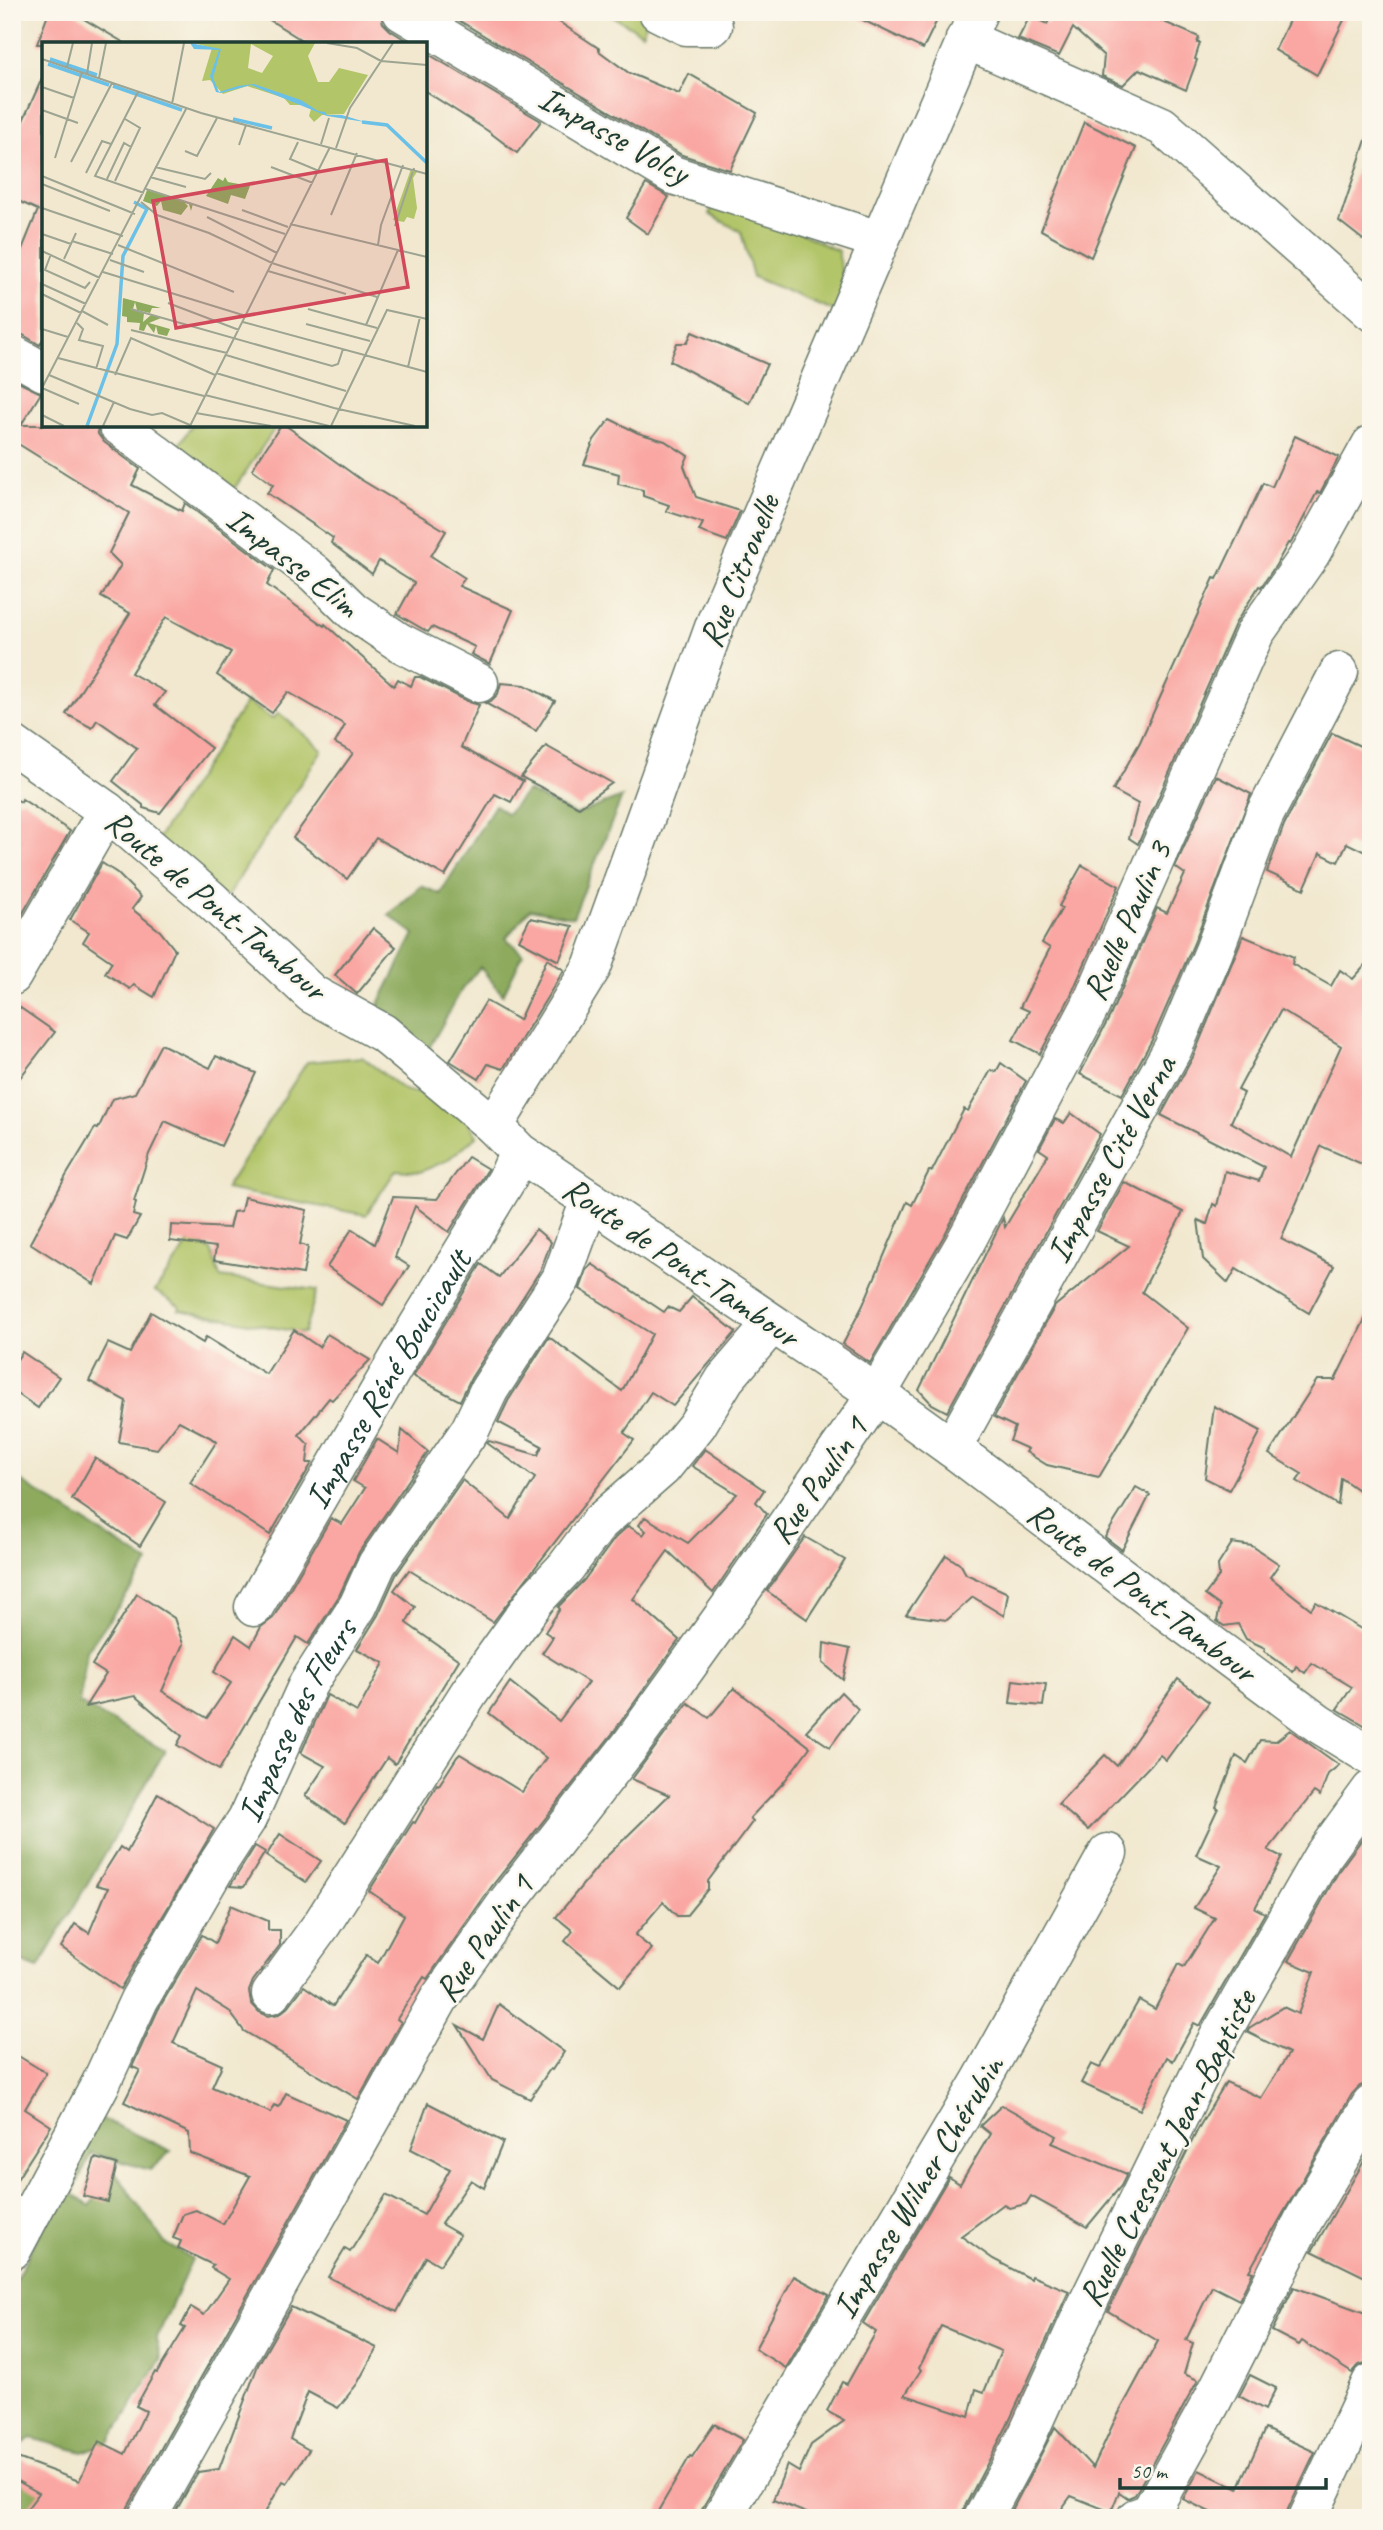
<svg xmlns="http://www.w3.org/2000/svg" width="1383" height="2530" font-family="Caveat,sans-serif">
<style>
.green{fill:#b2c569;stroke:#68814e;stroke-width:2}
.forest{fill:#8daa5d;stroke:#567448;stroke-width:2}
.building{fill:#faa7a3;fill-rule:evenodd}
.lines{fill:none;stroke-linecap:round;stroke-linejoin:round}
.minor-casing{stroke:#68796a;stroke-width:41}
.minor{stroke:#fff;stroke-width:38}
.labels{text-anchor:middle;dominant-baseline:central;stroke-width:5;stroke-linejoin:round;paint-order:stroke}
.street-label{font-size:35px;fill:#1f3d34;stroke:#fbf7ec}
.inset-river{fill:none;stroke:#6ac0e7;stroke-width:3.5}
.inset-road{fill:none;stroke:#9da491;stroke-width:2}
.view{fill:#d1495b;fill-opacity:0.15;stroke:#d1495b;stroke-width:3.5}
.inset-edge{fill:none;stroke:#1f3d34;stroke-width:3.5}
</style>
<rect width="100%" height="100%" fill="#fbf7ec"/>
<filter id="ink" filterUnits="userSpaceOnUse"><feTurbulence type="fractalNoise" baseFrequency=".0143" numOctaves="2"/><feDisplacementMap in="SourceGraphic" scale="14" xChannelSelector="R" yChannelSelector="G"/><feConvolveMatrix kernelMatrix="1 2 1 2 8 2 1 2 1" color-interpolation-filters="sRGB"/></filter>
<filter id="wash" filterUnits="userSpaceOnUse"><feTurbulence type="fractalNoise" baseFrequency=".00686" numOctaves="4" result="noise"/><feDisplacementMap in="SourceGraphic" scale="28" xChannelSelector="R" yChannelSelector="G"/><feGaussianBlur stdDeviation="1.57" result="paint"/><feColorMatrix in="noise" values="0 0 0 0 0 0 0 0 0 0 0 0 0 0 0 0 0 1.4 0 .05"/><feComposite in="paint" operator="in"/></filter>
<g filter="url(#wash)">
<rect width="100%" height="100%" fill="#f1e8cf"/>
<!-- green -->
<g class="green">
<path d="M605,12H651L642,33Z"/>
<path d="M720,194L838,251L849,317L753,277L741,232L709,214Z"/>
<path d="M192,425H277L228,498L177,448Z"/>
<path d="M247,701L272,719L279,713L322,750L223,903L156,841Z"/>
<path d="M362,1057L404,1090L457,1103L477,1136L446,1161L420,1172L396,1170L366,1215L225,1189L307,1062Z"/>
<path d="M191,1240L211,1250L220,1277L317,1290L304,1333L179,1310L180,1307L155,1291Z"/>
</g>
<!-- forest -->
<g class="forest">
<path d="M527,791L575,815L622,797L573,917L530,909L506,938L523,954L503,995L480,967L462,989L427,1052L371,1020L414,934L389,915L421,886L440,894L495,805L507,814Z"/>
<path d="M19,1480L149,1563L87,1651L79,1703L165,1751L38,1968L12,1958V1492Z"/>
<path d="M98,2117L171,2151L150,2170L91,2153L72,2194L90,2206L114,2170L164,2242L192,2259L156,2340L161,2359L109,2442L83,2452L31,2438L12,2450V2287Z"/>
<path d="M12,2453L46,2488V2518H12Z"/>
</g>
<g id="blocks">
<!-- building -->
<g class="building">
<path d="M49,12H72L126,44H37Z"/>
<path d="M257,12H380L383,23L390,30L412,44H308Z"/>
<path d="M445,12H544L600,49L599,51L629,73L679,94L689,74L757,113L730,170L682,155Z"/>
<path d="M846,12H941L923,49Z"/>
<path d="M1054,12H1141L1199,37L1197,43H1200L1195,59L1197,60L1186,90L1139,69L1123,85L1102,76L1104,56L1073,28L1059,56L1018,39L1030,16L1047,24Z"/>
<path d="M1293,12H1348L1317,75L1275,50Z"/>
<path d="M425,52L541,121L517,153L488,131L425,91Z"/>
<path d="M44,74V337L40,345L23,335L12,332V274L38,210L12,198V145Z"/>
<path d="M1084,122L1136,148L1091,257L1041,230Z"/>
<path d="M1367,137L1371,138V246L1339,221Z"/>
<path d="M646,184L669,197L648,234L626,218Z"/>
<path d="M692,332L767,364L749,403L670,361L677,343H687Z"/>
<path d="M12,379L41,393L21,425H97L98,434L104,442L140,469L132,485L182,511L185,503L274,570L267,585L324,626L325,624L394,686L398,679L411,686L415,677H420L469,702L479,705L461,747L523,781L511,802L495,794L445,876L376,838L347,879L293,838L353,753L335,743L345,725L288,692L272,713L217,675L231,652L166,617L131,673L165,692L155,705L211,748L160,813L143,808V805L113,781L137,748L97,720L92,728L66,714L130,613L101,597L121,565L109,553L129,513L12,440Z"/>
<path d="M610,419L638,433L665,441L688,456L684,466L696,497L740,511L727,541L699,531L703,523L666,511L669,505L643,496V490L618,484L619,474L584,464L594,440Z"/>
<path d="M281,425H285L360,479L446,531L431,556L465,578L459,586L513,610L490,664L471,654L475,647L432,627L428,632L397,614L414,583L379,561L372,574L331,543L333,538L267,493L273,485L252,469Z"/>
<path d="M1295,436L1339,457L1320,493L1317,492L1292,541L1290,544L1288,543L1276,565L1261,587L1259,586L1235,624L1138,844L1129,838L1138,804L1113,790L1140,742L1214,578L1217,579L1263,483L1272,487Z"/>
<path d="M501,683L525,685L555,701L536,731L485,703L491,701L498,694Z"/>
<path d="M1332,733L1371,751V855L1347,843L1338,862L1320,853L1304,889L1267,872L1284,825Z"/>
<path d="M546,746L612,783L579,807L521,777Z"/>
<path d="M1216,776L1251,794L1194,943L1153,1038L1122,1095L1080,1074L1110,1016L1157,908L1167,913L1185,874L1175,867Z"/>
<path d="M12,797L21,802L22,799L70,831L12,932Z"/>
<path d="M102,863L117,873L141,897L132,909L160,931L175,950L154,997L134,985L130,989L105,973L112,962L83,942L89,932L70,920Z"/>
<path d="M1082,865L1119,886L1070,997L1040,1054L1013,1040L1029,1011L1020,1007L1050,948L1042,943L1062,908L1059,906Z"/>
<path d="M530,918L573,926L559,961L519,940Z"/>
<path d="M373,928L396,947L357,994L335,975Z"/>
<path d="M1243,936L1294,957L1292,964L1331,986L1340,970L1353,979L1371,959V1168L1321,1146L1281,1239L1334,1266L1309,1313L1236,1269L1228,1283L1203,1259L1198,1220L1207,1224L1213,1204L1217,1206L1225,1171L1259,1181L1264,1167L1161,1115L1193,1057ZM1281,1010L1341,1046L1291,1157L1231,1122L1244,1093L1238,1090Z"/>
<path d="M547,959L564,970L503,1069L488,1064L479,1079L450,1061L486,1001L519,1020Z"/>
<path d="M12,1002L55,1032L12,1088Z"/>
<path d="M161,1044L210,1068L216,1056L256,1073L221,1146L165,1121L149,1154L134,1201L136,1202L133,1215L140,1217L127,1240L115,1236L94,1284L30,1243L66,1176L95,1128L98,1129L112,1099L135,1093Z"/>
<path d="M1001,1063L1026,1081L945,1234L870,1363L843,1344L863,1305L907,1202L912,1205L929,1171H932L964,1109L968,1111L991,1070L996,1072Z"/>
<path d="M1071,1113L1100,1134L947,1412L932,1404L919,1390L1003,1218L1005,1227L1048,1155L1039,1149L1055,1119L1064,1123Z"/>
<path d="M468,1157L488,1169L449,1232L415,1206L395,1257L409,1266L383,1305L327,1267L352,1229L375,1244L393,1197L437,1199Z"/>
<path d="M1124,1182L1183,1212L1142,1292L1188,1328L1099,1477L1047,1465L1026,1452L1028,1449L1010,1441L1015,1427L994,1417L1055,1306L1129,1246L1097,1231Z"/>
<path d="M244,1197L307,1210L300,1244L308,1247L303,1274L214,1260L216,1247L170,1241L171,1225L229,1228L233,1212L241,1211Z"/>
<path d="M536,1229L551,1242L541,1269L471,1378L460,1401L413,1376L481,1264L499,1277Z"/>
<path d="M592,1264L664,1312L668,1307L679,1312L692,1297L736,1332L673,1406L651,1392L624,1433L634,1440L493,1622L409,1570L394,1590L415,1607L406,1623L459,1660L395,1764L387,1758L345,1823L305,1796L325,1766L301,1753L327,1695L357,1712L384,1663L357,1649L378,1615L396,1575L462,1480L510,1519L535,1478L487,1443L489,1441L538,1455L542,1446L498,1422L508,1401L549,1337L622,1391L652,1334L580,1289L587,1270Z"/>
<path d="M1371,1307V1499L1341,1478L1338,1505L1297,1481L1302,1474L1269,1454L1317,1380H1335Z"/>
<path d="M151,1312L203,1343L206,1337L266,1374L294,1330L319,1347L327,1334L370,1360L332,1400L329,1398L299,1435L309,1445L307,1463H312L270,1535L190,1483L217,1441L179,1421L157,1449L119,1442L126,1401L89,1381L108,1343L130,1353Z"/>
<path d="M22,1352L59,1377L38,1408L12,1390V1367Z"/>
<path d="M1214,1406L1261,1431L1229,1490L1205,1478Z"/>
<path d="M402,1430L428,1452L359,1552L339,1596L308,1644L297,1637L219,1770L177,1745L182,1736L135,1696L85,1707L106,1674L92,1665L137,1594L174,1618L183,1644L162,1691L207,1718L231,1683L214,1672L235,1635L251,1646L261,1627L273,1618L331,1518L342,1524L365,1488L353,1481L377,1439L399,1453Z"/>
<path d="M705,1449L764,1490L756,1502L767,1514L713,1593L668,1551L633,1599L679,1640L612,1734L492,1886L427,1979L424,1977L397,2019L401,2022L358,2099L244,2031L229,2011L197,1991L173,2043L222,2065L212,2087L271,2113L274,2105L279,2107L286,2093L346,2120L128,2507L125,2518H20L39,2493L12,2478V2456L79,2481L99,2441L125,2454L146,2411L136,2406L155,2372L157,2373L185,2328L181,2326L191,2307L204,2315L229,2279L211,2268L213,2265L178,2248L181,2241L173,2238L183,2214L196,2210L223,2224L250,2176L190,2153L189,2133L124,2102L140,2070L132,2067L158,2010L202,1935L215,1943L231,1905L268,1921V1930H280V1945L253,1981L249,1991L251,2003L259,2012L268,2016L279,2014L288,2007L304,1986L333,2006L366,1955L378,1963L404,1915L369,1891L413,1822L415,1823L437,1784L439,1785L457,1757L460,1754L522,1792L546,1758L489,1713L510,1682L559,1721L588,1682L542,1653L553,1637L545,1632L560,1609L558,1607L584,1580L615,1538L628,1526L643,1535L646,1531L639,1525L645,1517L688,1543L737,1494L692,1466Z"/>
<path d="M95,1458L166,1502L140,1546L72,1499Z"/>
<path d="M1136,1487L1150,1495L1122,1550L1105,1537Z"/>
<path d="M805,1537L845,1560L807,1619L767,1591Z"/>
<path d="M1232,1543L1252,1546L1279,1564L1270,1577L1311,1609L1316,1602L1371,1635V1729L1337,1709L1352,1687L1312,1663L1305,1673L1296,1666L1293,1672L1264,1651L1265,1648L1246,1639L1238,1624L1224,1626L1217,1621L1220,1606L1205,1595L1219,1576L1218,1565Z"/>
<path d="M946,1555L961,1565L966,1574L1008,1593L1004,1616L973,1597L947,1620L906,1615Z"/>
<path d="M824,1643L850,1649L843,1680L823,1663Z"/>
<path d="M1178,1679L1209,1702L1166,1760L1160,1755L1088,1830L1058,1804L1105,1755L1117,1766Z"/>
<path d="M1013,1680L1046,1684L1043,1706L1010,1703Z"/>
<path d="M734,1688L810,1747L783,1783L750,1818L753,1821L708,1881V1889L686,1916H677L663,1902L635,1935L652,1949L620,1987L565,1941L573,1931L556,1917L603,1860L669,1795L632,1779L688,1703L709,1718Z"/>
<path d="M841,1692L858,1709L830,1747L806,1731Z"/>
<path d="M1290,1730L1339,1765L1328,1774L1320,1796L1314,1792L1268,1850L1282,1857L1255,1908L1265,1913L1200,2026L1194,2023L1173,2061L1167,2057L1140,2110L1081,2083L1091,2064L1100,2068L1139,2000L1155,2009L1178,1964L1184,1967L1215,1918L1194,1908L1221,1866L1196,1855L1218,1808L1216,1807L1236,1756L1247,1763L1260,1740L1276,1741Z"/>
<path d="M158,1793L214,1829L120,1989L61,1947L75,1924L89,1933L108,1888L96,1885L120,1847L127,1852Z"/>
<path d="M1371,1827V2083L1360,2086L1352,2094L1273,2231L1272,2230L1249,2271L1253,2272L1239,2300L1212,2286L1186,2340L1193,2343L1184,2374L1198,2380L1135,2495L1128,2498L1119,2492L1111,2512L1071,2496L1055,2518H1008L1055,2427L1093,2468L1113,2424L1158,2341L1108,2311L1199,2127L1226,2082L1261,2098L1289,2053L1247,2032L1249,2028L1283,2007L1298,2014L1314,1972L1288,1961L1340,1869Z"/>
<path d="M280,1834L321,1861L306,1882L266,1856Z"/>
<path d="M255,1846L265,1852L244,1887L230,1886Z"/>
<path d="M499,2004L564,2052L552,2070L550,2069L530,2099L492,2080L457,2025L483,2039Z"/>
<path d="M12,2052L46,2073L25,2109L51,2126L12,2187Z"/>
<path d="M428,2103L503,2142L484,2188L471,2180L441,2224L460,2235L440,2265L426,2257L397,2312L328,2277L345,2249L350,2252L386,2195L424,2215L450,2169L411,2149Z"/>
<path d="M1002,2105L1057,2136L1052,2143L1127,2174L1121,2186L1087,2227L1031,2196L1026,2204L1009,2208L1004,2204L961,2236L993,2259L1031,2279L1032,2276L1069,2291L1007,2426L964,2508L961,2518H819L773,2500L787,2465L799,2472L811,2445L844,2421L827,2411L842,2382L847,2384L876,2332L863,2323L949,2177L960,2184L990,2134L980,2126ZM941,2326L1001,2351L984,2392L976,2389L969,2416L905,2395L921,2370L919,2368Z"/>
<path d="M1371,2149V2280L1312,2251Z"/>
<path d="M95,2158L117,2164L108,2202L83,2196Z"/>
<path d="M794,2276L829,2295L786,2368L755,2349Z"/>
<path d="M1294,2287L1371,2315V2361L1359,2365L1352,2373L1302,2341L1299,2345L1272,2331Z"/>
<path d="M291,2307L377,2348L357,2384L338,2408L308,2392L290,2439L309,2450L287,2483L283,2481L262,2518H172L198,2472L219,2469L258,2365Z"/>
<path d="M1250,2375L1276,2388L1265,2410L1239,2396Z"/>
<path d="M714,2424L743,2440L703,2507L700,2518H654L690,2456L692,2457Z"/>
<path d="M1265,2429L1315,2452L1288,2509L1286,2518H1222L1183,2499L1199,2470L1238,2489Z"/>
</g>
</g>
</g>
<g filter="url(#ink)">
<use href="#blocks" fill-opacity="0" stroke="#68796a" stroke-width="2"/>
<g class="lines">
<defs>
<g id="minor">
<path d="M402,12L673,175L879,240"/>
<path d="M658,12L686,26H713"/>
<path d="M965,39L1162,126L1371,311"/>
<path d="M12,354L44,372"/>
<path d="M118,425L314,573L353,611L399,642L479,683"/>
<path d="M12,744L107,811L209,898L312,994L383,1033L494,1126L519,1152L877,1394L952,1448L1169,1613L1319,1724L1371,1756"/>
<path d="M12,976L107,811"/>
<path d="M494,1126L592,967L716,622L978,12"/>
<path d="M952,1448L1173,1048L1214,951L1264,816L1339,672"/>
<path id="s1" d="M254,1607L401,1354L507,1179L519,1152"/>
<path d="M271,1994L322,1924L469,1693L537,1598L566,1567L599,1523L662,1468L697,1425L725,1379L772,1324"/>
<path id="s2" d="M12,2250L100,2085L139,2000L217,1865L247,1819L308,1684L358,1606L377,1564L470,1430L489,1390L561,1279L590,1200"/>
<path d="M147,2518L439,1999L509,1900L629,1747L732,1604L877,1394L964,1245L1090,1007L1255,633L1311,553L1371,445"/>
<path d="M722,2518L981,2081L1108,1853"/>
<path d="M983,2518L1027,2436L1080,2319L1211,2051L1322,1857L1371,1790"/>
<path d="M1136,2518L1150,2513L1212,2401L1304,2219L1371,2105"/>
<path d="M1308,2518L1371,2383"/>
</g>
</defs>
<!-- minor casing -->
<use href="#minor" class="minor-casing"/>
<!-- minor -->
<use href="#minor" class="minor"/>
</g>
</g>
<g class="labels">
<!-- street labels -->
<g class="street-label">
<text transform="translate(614 135) rotate(29)">Impasse Volcy</text>
<text transform="translate(293 562) rotate(38)">Impasse Elim</text>
<text transform="translate(739 571) rotate(-68)">Rue Citronelle</text>
<text transform="translate(216 905) rotate(40)">Route de Pont-Tambour</text>
<text transform="translate(1127 921) rotate(-66)">Ruelle Paulin 3</text>
<text transform="translate(1111 1159) rotate(-61)">Impasse Cité Verna</text>
<text transform="translate(681 1262) rotate(34)">Route de Pont-Tambour</text>
<text stroke="none"><textPath href="#s1" startOffset="264">Impasse Réné Boucicault</textPath></text>
<text transform="translate(818 1480) rotate(-55)">Rue Paulin 1</text>
<text transform="translate(1142 1592) rotate(37)">Route de Pont-Tambour</text>
<text stroke="none"><textPath href="#s2" startOffset="602">Impasse des Fleurs</textPath></text>
<text transform="translate(484 1938) rotate(-55)">Rue Paulin 1</text>
<text transform="translate(1167 2148) rotate(-63)">Ruelle Cressent Jean-Baptiste</text>
<text transform="translate(918 2187) rotate(-59)">Impasse Wilner Chérubin</text>
</g>
</g>
<!-- overview -->
<g transform="translate(42 42)">
<rect width="385" height="385" fill="#f1e8cf"/>
<path d="M152,1H273L266,14L276,40H287L297,26L326,33L302,72L280,73L272,80L267,74L269,67L262,63H248L242,56L205,44L181,52L168,38L160,39L170,6ZM209,2L231,14L220,31L206,26ZM369,127L375,130L371,136L375,166L372,177L365,175L362,180L351,178Z" fill="#b2c569" fill-rule="evenodd"/>
<path d="M183,135L186,140L208,144L203,157L189,153L186,162L164,154L176,136L181,139ZM105,148L151,162L149,169L147,162L143,161L146,164L139,173L121,168L119,159L115,164L101,159ZM81,256L119,266H110L108,271L95,268L93,260L91,267L102,271L101,280L109,273L119,276L107,281L128,287L125,294L116,292L114,284L112,291L105,282L102,289L97,288L98,281L85,280V275L80,274Z" fill="#8daa5d"/>
<path d="M148,1L179,7L171,36L177,50L196,44L212,42L259,58L276,69L283,70L285,73H300L323,80L285,74L209,43L179,51L174,50L168,34L177,8L152,7Z" fill="#6ac0e7"/>
<path class="inset-river" d="M8,17L55,33M6,22L67,43M71,44L140,68M191,77L230,86M320,80L345,83L385,121M45,384L75,302L81,214L105,167L92,160"/>
<path class="inset-road" d="M285,1L315,6L339,19M0,17L159,71L385,132M339,19L385,23M25,25L31,1M45,32L50,1M57,36L64,1M0,45L32,56M96,50L53,134L102,151M130,62L142,1M0,68L36,81M256,100L248,117L277,129M279,102L287,76M197,103L204,83M294,106L308,66L351,1M143,109L155,114L175,76M13,116L40,30M29,120L70,41M113,125L163,137L169,131M229,125L271,141M44,131L60,99L69,102M0,134L93,172M108,135L144,145M65,137L82,101L89,105M73,139L98,86L83,77M0,142L68,169M104,147L243,192M99,160L115,173L167,191L230,221L335,255M0,166L81,194M200,168L246,185M289,173L315,111M165,175L235,211M248,182L385,215M353,184L372,126M0,192L29,202M30,199L71,212M76,203L192,250M336,203L339,183L361,123M0,209L58,236M9,212L3,228L43,246L48,240M22,217L34,191M68,218L102,230M226,229L304,252M61,230L204,274M0,242L44,262M0,252L39,271M126,261L197,288M89,267L290,324L296,322L301,307M266,267L335,286M40,269L66,283M201,280L385,330M35,281L41,287L37,298L61,304L54,327M264,282L328,299M324,283L356,208M0,287L26,295M89,288L185,311M184,313L304,349M16,316L162,354M366,325L378,275M174,331L292,366L373,384M7,333L88,367L110,373L120,371L148,383M73,333L89,296L173,333M0,346L144,67M0,346L37,362M163,353L287,384M154,371L229,384M0,373L22,384M61,384L72,360M148,384L288,105M289,384L345,268L385,277"/>
<path class="view" d="M344,118L366,245L134,286L111,159Z"/>
<rect width="385" height="385" class="inset-edge"/>
</g>
<!-- margin -->
<rect width="1383" height="2530" fill="none" stroke="#fbf7ec" stroke-width="42"/>
<!-- scale -->
<path d="M1120 2478v10h206v-10" fill="none" stroke="#1f3d34" stroke-width="3.5"/>
<text x="1131" y="2478" font-size="21" fill="#1f3d34" stroke="#fbf7ec" stroke-width="5" paint-order="stroke">50 m</text>
</svg>
